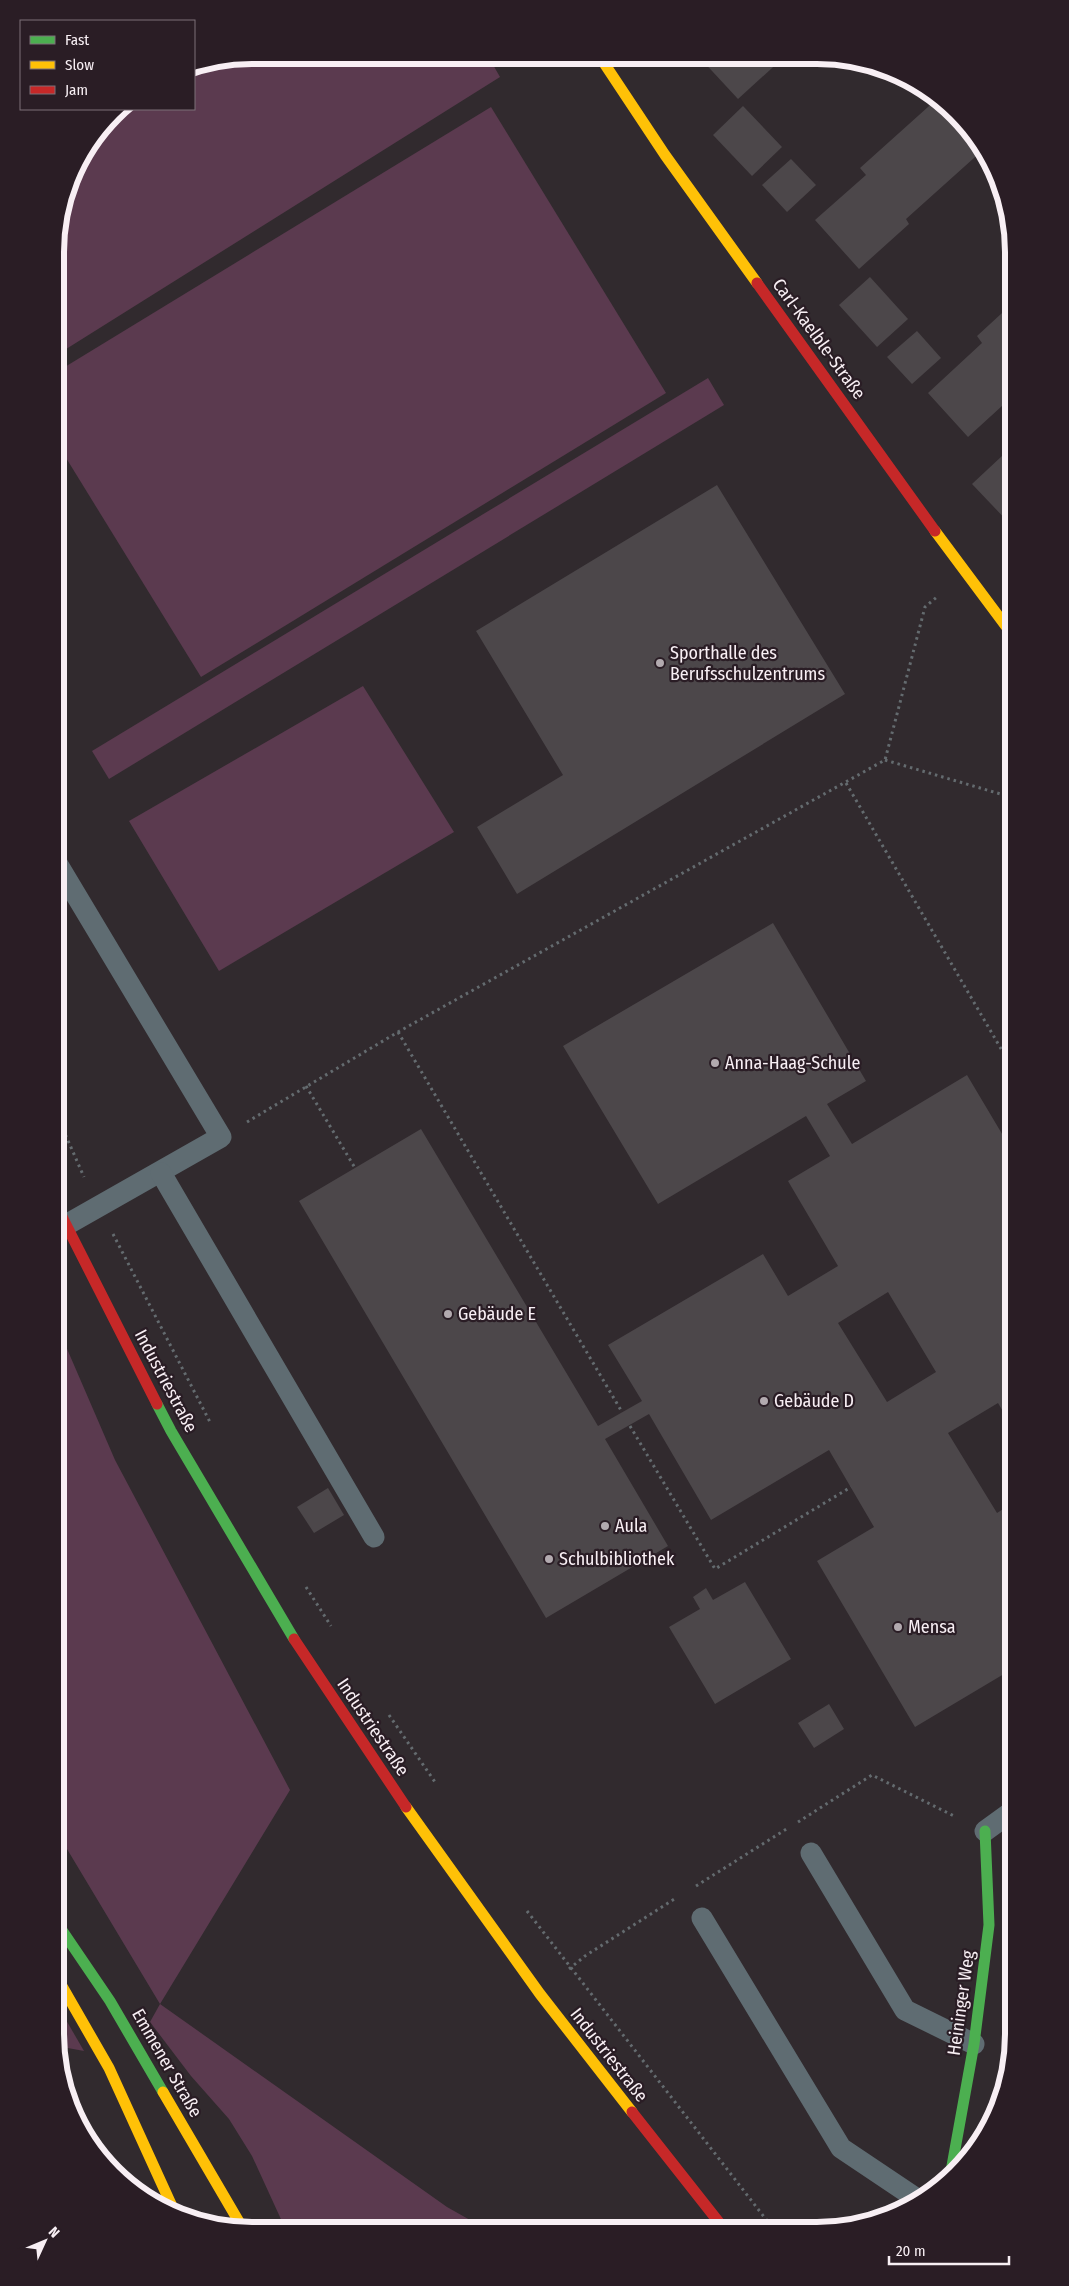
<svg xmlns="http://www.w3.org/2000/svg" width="1069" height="2286" font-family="'Fira Sans Condensed',sans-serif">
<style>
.green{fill:#5b3a4f}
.building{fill:#4c474a;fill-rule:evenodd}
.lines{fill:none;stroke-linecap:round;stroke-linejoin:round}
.path{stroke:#646b6f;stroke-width:3;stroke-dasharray:2.5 4;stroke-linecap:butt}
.lane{stroke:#5f6c72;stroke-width:21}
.fast{stroke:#4caf50;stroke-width:11}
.slow{stroke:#ffc107;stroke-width:11}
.jam{stroke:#c62828;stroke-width:11}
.poi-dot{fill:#b2aaaf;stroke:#2a1d25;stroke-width:2}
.labels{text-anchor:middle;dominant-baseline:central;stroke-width:4.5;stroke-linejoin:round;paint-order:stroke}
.street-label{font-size:18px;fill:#f8eff4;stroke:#2a1d25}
.poi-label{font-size:18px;fill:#f8eff4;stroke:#2a1d25;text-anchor:start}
.rim{fill:none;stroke:#f8eff4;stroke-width:6}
</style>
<rect width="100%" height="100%" fill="#312a2e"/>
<!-- green -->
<g class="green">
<path d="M252,55L488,56L500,77L55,356V239L75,165L118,109H194V67Z"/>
<path d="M491,107L666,393L201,677L55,440V373Z"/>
<path d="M708,378L724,405L109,779L92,751Z"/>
<path d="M363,686L454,832L219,971L129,821Z"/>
<path d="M55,1321L115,1460L290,1790L160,2004L447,2207L486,2229L285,2228L252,2156L229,2119L191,2076L150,2022L160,2004L55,1829Z"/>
<path d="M55,2001L84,2051L57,2046Z"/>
</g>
<!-- building -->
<g class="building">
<path d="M700,58H783L738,99Z"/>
<path d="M938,98L947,104L984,149L906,219L909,224L859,269L815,220L866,175L860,168Z"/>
<path d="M743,106L782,147L752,176L713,135Z"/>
<path d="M791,159L816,185L787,212L762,185Z"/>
<path d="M870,277L908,319L877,347L839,305Z"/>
<path d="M1014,302V395L968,437L928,393L982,343L977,336Z"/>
<path d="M917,331L941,358L912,384L887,357Z"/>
<path d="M1002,456L1014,468V522L1011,525L972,484Z"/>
<path d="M717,485L845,694L517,894L477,827L563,775L476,631Z"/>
<path d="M773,923L866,1081L827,1104L852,1144L967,1075L1014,1154V1430L998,1403L948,1433L997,1513L1014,1502V1668L915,1727L817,1561L874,1527L829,1450L711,1520L649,1414L605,1439L668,1546L546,1618L299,1201L421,1129L598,1426L642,1401L608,1345L763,1254L788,1296L838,1266L788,1181L830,1156L806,1116L658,1204L563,1046ZM888,1292L936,1372L887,1402L838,1323Z"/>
<path d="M328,1488L344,1515L314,1533L297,1507Z"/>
<path d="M745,1582L791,1659L715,1704L669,1627L700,1609L693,1597L706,1588L713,1600Z"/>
<path d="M829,1704L844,1729L814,1748L798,1723Z"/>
</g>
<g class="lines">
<!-- path -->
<g class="path">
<path d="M885,760L1014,798"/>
<path d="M846,783L1014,1071"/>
<path d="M398,1032L622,1412"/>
<path d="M306,1086L355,1168"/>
<path d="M55,1111L84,1177"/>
<path d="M247,1122L398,1032L885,760L925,607L938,596"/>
<path d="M113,1234L211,1424"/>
<path d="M630,1426L715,1569L851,1487"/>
<path d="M306,1587L331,1626"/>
<path d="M389,1715L435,1782"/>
<path d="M798,1822L872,1775L954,1816"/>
<path d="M696,1886L788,1828"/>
<path d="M527,1911L775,2231"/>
<path d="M569,1969L585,1956L676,1898"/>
<path d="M80,2126L90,2146"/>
</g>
<!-- lane -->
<g class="lane">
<path d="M55,860L221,1137L66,1225"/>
<path d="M161,1173L374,1537"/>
<path d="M985,1831L1014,1810"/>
<path d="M811,1853L905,2010L974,2044"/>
<path d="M702,1918L841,2148L920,2201"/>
</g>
<!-- fast -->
<g class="fast">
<path d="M157,1404L171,1431L294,1639"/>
<path d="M55,1920L110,2001L163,2092"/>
<path d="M950,2177L974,2044L989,1925L985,1831"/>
</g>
<!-- slow -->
<g class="slow">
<path d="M600,57L665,155L757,283"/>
<path d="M935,531L1014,637"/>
<path d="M406,1807L540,1994L632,2112"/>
<path d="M55,1974L109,2068L176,2215"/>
<path d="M163,2092L242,2227"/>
</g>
<!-- jam -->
<g class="jam">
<path d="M757,283L935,531"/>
<path d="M55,1203L157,1404"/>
<path d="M294,1639L406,1807"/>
<path d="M632,2112L725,2230"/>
</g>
</g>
<!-- markers -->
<g class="poi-dot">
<circle cx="660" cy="663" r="5"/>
<circle cx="715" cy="1063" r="5"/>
<circle cx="448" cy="1314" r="5"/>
<circle cx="764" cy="1401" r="5"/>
<circle cx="605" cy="1526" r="5"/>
<circle cx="549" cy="1559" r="5"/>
<circle cx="898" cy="1627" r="5"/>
</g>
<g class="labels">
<!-- street labels -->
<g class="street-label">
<text transform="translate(819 339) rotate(54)">Carl-Kaelble-Straße</text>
<text transform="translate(166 1381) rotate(62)">Industriestraße</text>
<text transform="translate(373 1727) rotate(56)">Industriestraße</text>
<text transform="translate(961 2003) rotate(-82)">Heininger Weg</text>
<text transform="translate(609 2055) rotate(52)">Industriestraße</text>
<text transform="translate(167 2063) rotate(60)">Emmener Straße</text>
</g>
<!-- poi labels -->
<g class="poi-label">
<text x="670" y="653">Sporthalle des<tspan x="670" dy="21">Berufsschulzentrums</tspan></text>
<text x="725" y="1063">Anna-Haag-Schule</text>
<text x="458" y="1314">Gebäude E</text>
<text x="774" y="1401">Gebäude D</text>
<text x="615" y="1526">Aula</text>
<text x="559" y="1559">Schulbibliothek</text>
<text x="908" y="1627">Mensa</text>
</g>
</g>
<!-- crop -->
<path d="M0 0H1069V2286H0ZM252 64H817A188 188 0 0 1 1005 252V2034A188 188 0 0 1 817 2222H252A188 188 0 0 1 64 2034V252A188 188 0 0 1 252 64Z" fill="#2a1d25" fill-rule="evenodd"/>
<path class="rim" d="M252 64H817A188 188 0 0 1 1005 252V2034A188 188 0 0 1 817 2222H252A188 188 0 0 1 64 2034V252A188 188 0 0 1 252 64Z"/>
<!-- legend -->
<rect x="20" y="20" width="175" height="90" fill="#2a1d25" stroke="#7c7178"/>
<rect x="30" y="36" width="25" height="8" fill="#4caf50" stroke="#7c7178"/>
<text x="65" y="45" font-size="15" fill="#f8eff4">Fast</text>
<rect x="30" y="61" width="25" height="8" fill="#ffc107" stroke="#7c7178"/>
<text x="65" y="70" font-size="15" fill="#f8eff4">Slow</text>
<rect x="30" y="86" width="25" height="8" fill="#c62828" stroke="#7c7178"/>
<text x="65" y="95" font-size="15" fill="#f8eff4">Jam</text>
<!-- north arrow -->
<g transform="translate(45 2241) rotate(46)" stroke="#2a1d25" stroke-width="4" paint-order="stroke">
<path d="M0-4L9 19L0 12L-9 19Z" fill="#f8eff4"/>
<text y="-8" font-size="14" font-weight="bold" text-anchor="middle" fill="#f8eff4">N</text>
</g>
<!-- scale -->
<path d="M889 2256v8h120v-8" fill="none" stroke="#f8eff4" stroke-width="2.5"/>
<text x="896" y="2256" font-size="15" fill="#f8eff4" stroke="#2a1d25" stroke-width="4" paint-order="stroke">20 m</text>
</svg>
